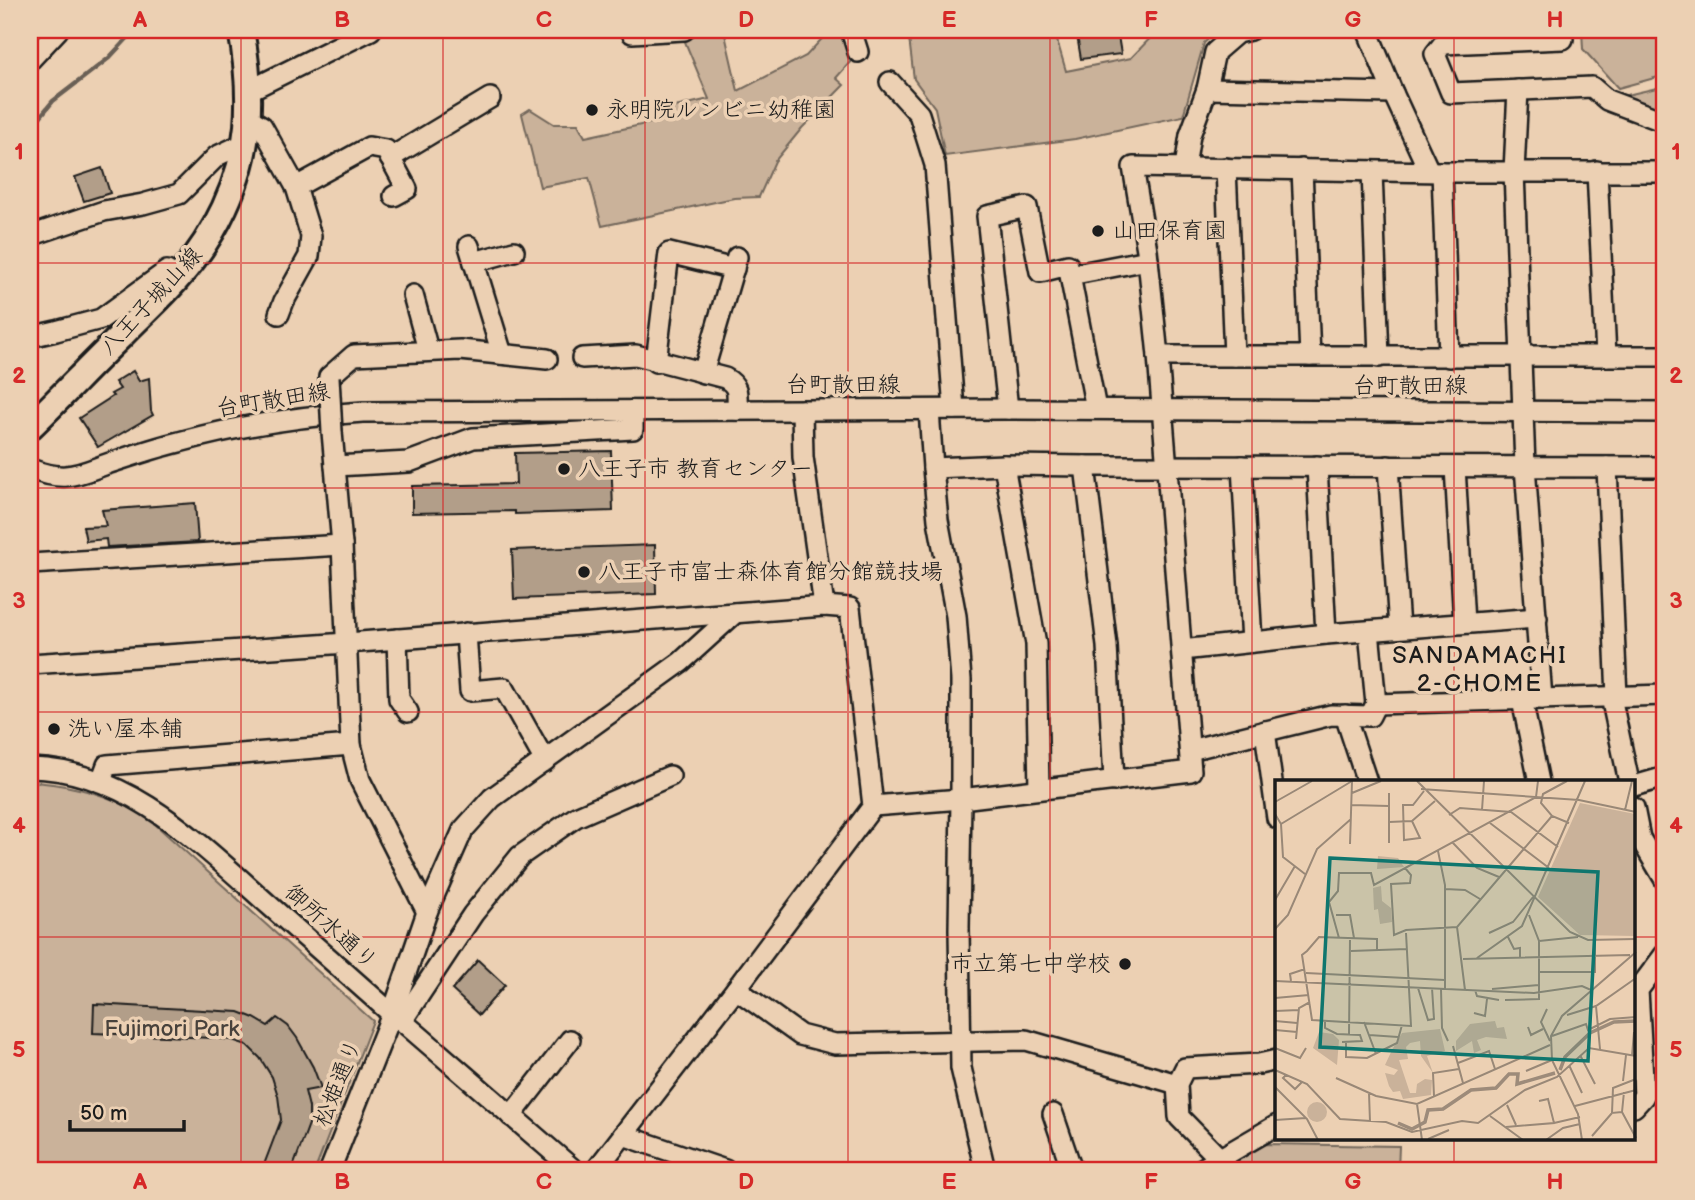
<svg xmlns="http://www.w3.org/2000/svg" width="1695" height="1200" font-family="'Balsamiq Sans','Klee One',sans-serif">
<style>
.green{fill:#cab29a;stroke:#73675b;stroke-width:2}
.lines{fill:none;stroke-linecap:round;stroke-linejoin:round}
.stream{stroke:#695f54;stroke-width:4.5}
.building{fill:#b29e89;stroke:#1c1c1c;stroke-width:2}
.minor-casing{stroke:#1c1c1c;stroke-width:24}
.major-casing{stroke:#1c1c1c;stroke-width:30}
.minor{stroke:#ecd0b3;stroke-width:19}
.major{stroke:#ecd0b3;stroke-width:24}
.minor-bridge-casing{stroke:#1c1c1c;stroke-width:24;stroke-linecap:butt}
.minor-bridge{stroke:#ecd0b3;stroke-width:19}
.grid{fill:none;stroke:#d62828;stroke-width:2;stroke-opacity:0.55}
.poi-dot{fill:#1c1c1c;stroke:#ecd0b3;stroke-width:2.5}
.labels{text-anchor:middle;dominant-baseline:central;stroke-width:7;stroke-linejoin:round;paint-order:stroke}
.poi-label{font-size:23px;fill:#1c1c1c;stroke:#ecd0b3;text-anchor:start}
.street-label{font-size:23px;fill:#1c1c1c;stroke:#ecd0b3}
.park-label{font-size:23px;fill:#48423c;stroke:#ecd0b3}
.neighbourhood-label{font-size:24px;letter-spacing:2px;fill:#1c1c1c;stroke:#ecd0b3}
.inset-river{fill:none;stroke:#9d8b7a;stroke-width:3.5}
.inset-road{fill:none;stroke:#987;stroke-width:2}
.view{fill:#0f766e;fill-opacity:0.15;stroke:#0f766e;stroke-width:3.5}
.inset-edge{fill:none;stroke:#1c1c1c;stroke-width:3.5}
.neatline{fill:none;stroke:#d62828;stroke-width:2.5}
.grid-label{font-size:23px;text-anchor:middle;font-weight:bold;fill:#d62828}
</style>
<rect width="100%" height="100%" fill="#ecd0b3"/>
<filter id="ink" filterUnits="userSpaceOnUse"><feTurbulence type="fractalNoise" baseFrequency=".0143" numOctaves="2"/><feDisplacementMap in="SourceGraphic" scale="14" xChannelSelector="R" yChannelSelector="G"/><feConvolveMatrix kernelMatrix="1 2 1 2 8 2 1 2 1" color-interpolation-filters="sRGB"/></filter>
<g filter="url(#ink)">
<!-- green -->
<g class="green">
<path d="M697,30H724L738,91L806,56L830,30H842L852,60L836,78L844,85L802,128L775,161L759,197L734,198L602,226L589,178L540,187L522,114L530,109L554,124H578L585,137L655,122L654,112L709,99L683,37Z"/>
<path d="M908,30H1054L1066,71L1131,58L1158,30H1218L1204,43L1183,116L1075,139L945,156L935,108L914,79Z"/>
<path d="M1582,30H1665V80L1658,77L1618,88L1583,49Z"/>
<path d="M1661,87L1665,89V118L1614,98Z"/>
<path d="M30,782C60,783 101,792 128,807C138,812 147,819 156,825L373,1021L315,1170H30Z"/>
<path d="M1266,1144L1399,1146L1398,1170H1228L1224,1165Z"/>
</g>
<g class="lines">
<!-- stream -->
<path class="stream" d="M30,129L53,101L109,58L135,30"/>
</g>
<!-- building -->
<g class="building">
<path d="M1076,30H1117L1121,54L1081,59Z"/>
<path d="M102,168L110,193L84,201L75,177Z"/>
<path d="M133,371L139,381L149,378L151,411L153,415L98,447L79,418L113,396L111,394L120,389L115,382Z"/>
<path d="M611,451L613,511L515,514V511L412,513V486L516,484L515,453Z"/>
<path d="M195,503L198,542L107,547L106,539L86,541L83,527L106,526L102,510Z"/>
<path d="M655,545L656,594L514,599L512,550Z"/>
<path d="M478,960L505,985L479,1015L452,990Z"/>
<path d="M94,1004L239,1012L254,1018L268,1026L277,1018L288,1026L297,1038L313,1067L321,1088L305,1091L309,1107V1124L292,1170H262L281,1120L278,1096L272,1077L260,1058L247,1045L232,1040L213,1038L93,1033Z"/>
</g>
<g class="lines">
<defs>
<g id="minor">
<path d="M631,30L632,33L684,30"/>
<path d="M851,30L858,52"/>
<path d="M1367,30L1393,93L1429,171"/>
<path d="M1563,39L1443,44L1435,54L1451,93L1592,87L1607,100L1665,122"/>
<path d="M30,60L58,30"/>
<path d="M890,82L919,114L935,165L954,409"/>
<path d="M1207,89L1393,93"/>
<path d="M1518,90L1514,171L1525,466L1542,699"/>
<path d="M248,91L371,30"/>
<path d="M248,118L262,126L296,187L311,236L309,256L284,301L279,314"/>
<path d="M390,158L490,98"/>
<path d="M1185,167L1190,135L1207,89L1215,52L1237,33L1250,30"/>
<path d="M1226,168L1234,356"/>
<path d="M1302,169L1310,356"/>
<path d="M1372,171L1379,357"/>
<path d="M1597,171L1606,356"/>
<path d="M1442,172L1449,357"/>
<path d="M296,187L369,147L386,150L407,189L394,196"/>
<path d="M30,236L104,211L143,204L179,194L217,156L234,148L243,146"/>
<path d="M469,246L502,354"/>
<path d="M474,262L514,251"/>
<path d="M1070,275L1148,260"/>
<path d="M413,295L428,350"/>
<path d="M30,337L56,331L101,319L167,271L178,279"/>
<path d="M1158,356H1665"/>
<path d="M582,358L636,355L725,378C740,386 737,395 737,410"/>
<path d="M656,362L669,253L734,269"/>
<path d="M703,373L737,257"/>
<path d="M329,377L354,355L460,350L547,359"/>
<path d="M1008,409L987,216L1027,207L1040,272L1068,265L1096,409"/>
<path d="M802,410L803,457L824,606"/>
<path d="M929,410L933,468L938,520L956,616L961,680V799L959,929L961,1068L985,1170"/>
<path d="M332,432L342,545L351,745L360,780L427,912"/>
<path d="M1004,465L1036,644L1039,789"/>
<path d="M335,466L409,462L473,438L633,429V411"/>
<path d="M1085,466L1107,646L1114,781"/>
<path d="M1242,466L1252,642"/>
<path d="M1317,466L1326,634"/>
<path d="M1388,466L1399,628"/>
<path d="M1455,467L1464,623"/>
<path d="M1607,467L1617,697"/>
<path d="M933,468L1004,465L1085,466L1665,467"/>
<path d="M30,469C41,473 54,477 66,476C80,475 93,469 107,464C131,456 154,448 179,442C238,426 301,416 363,412L1008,409L1665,412"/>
<path d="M30,564L342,545"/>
<path d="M1369,631L1376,704L1665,695"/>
<path d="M466,633L470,691L504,688L545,761"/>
<path d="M397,639L399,699L408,712"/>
<path d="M1182,650L1326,634L1537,618"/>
<path d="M30,664L347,643L824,606L850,608L873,806L736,989L596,1170"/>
<path d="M1611,697L1629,782"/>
<path d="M1522,700L1539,782"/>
<path d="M1345,715L1367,782"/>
<path d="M1265,731L1277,818"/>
<path d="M1190,750L1331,715L1370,716L1376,704"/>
<path d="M30,768C127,769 200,844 269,905C310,941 351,978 392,1014L402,1021L574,1170"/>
<path d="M101,781L107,765L351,745"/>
<path d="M1634,786L1665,777"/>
<path d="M873,806L961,799L1191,771L1158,356L1147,250L1133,167L1442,172H1665"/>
<path d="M1634,808L1640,838L1665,880"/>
<path d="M736,989L800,1035L835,1044L1026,1040L1177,1084"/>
<path d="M402,1021L473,914L520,856L576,817L670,776"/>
<path d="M1634,1107L1644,1096L1638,990L1665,954"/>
<path d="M1053,1114L1072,1170"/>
<path d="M511,1116L570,1040"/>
<path d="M623,1135L725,1170"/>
<path d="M1220,1159L1179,1117L1177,1084L1185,1068L1259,1064L1277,1060"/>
<path d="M330,1170L392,1014L427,912L463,830L492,798L681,662L735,613"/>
<path d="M1200,1170L1277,1125"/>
</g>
<path id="major" d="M30,427C61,397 90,366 121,336C139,317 160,299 177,279C215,237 242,182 247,126C250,93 247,62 241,30"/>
</defs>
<!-- minor casing -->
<use href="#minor" class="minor-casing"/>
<!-- major casing -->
<use href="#major" class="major-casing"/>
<!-- minor -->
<use href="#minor" class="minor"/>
<!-- major -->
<use href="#major" class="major"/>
<defs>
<path id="minor-bridge" d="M329,377L332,432"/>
</defs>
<!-- minor-bridge casing -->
<use href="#minor-bridge" class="minor-bridge-casing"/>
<!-- minor-bridge -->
<use href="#minor-bridge" class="minor-bridge"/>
</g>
</g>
<!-- grid -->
<path class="grid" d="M241,30V1170M443,30V1170M645,30V1170M848,30V1170M1050,30V1170M1252,30V1170M1454,30V782M30,263H1665M30,488H1665M30,712H1665M30,937H1277M1634,937H1665M1454,1139V1170"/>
<!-- markers -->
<g class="poi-dot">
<circle cx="592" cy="110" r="7"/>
<circle cx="1098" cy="231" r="7"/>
<circle cx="564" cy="469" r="7"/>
<circle cx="584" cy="572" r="7"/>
<circle cx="54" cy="729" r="7"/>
<circle cx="1125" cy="964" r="7"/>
</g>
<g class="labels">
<!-- poi labels -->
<g class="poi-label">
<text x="606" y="110">永明院ルンビニ幼稚園</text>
<text x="1112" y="231">山田保育園</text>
<text x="578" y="469">八王子市 教育センター</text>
<text x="598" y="572">八王子市富士森体育館分館競技場</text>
<text x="68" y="729">洗い屋本舗</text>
<text x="1111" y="964" text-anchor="end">市立第七中学校</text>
</g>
<!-- street labels -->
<g class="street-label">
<text transform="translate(151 301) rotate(-47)">八王子城山線</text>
<text x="843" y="385">台町散田線</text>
<text x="1410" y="386">台町散田線</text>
<text transform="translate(273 400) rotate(-9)">台町散田線</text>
<text transform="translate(331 927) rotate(42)">御所水通り</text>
<text transform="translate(338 1083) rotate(-68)">松姫通り</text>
</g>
<!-- park labels -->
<g class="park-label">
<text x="172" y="1029">Fujimori Park</text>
</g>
<!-- neighbourhood labels -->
<g class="neighbourhood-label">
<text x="1480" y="655">SANDAMACHI<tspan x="1480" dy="28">2-CHOME</tspan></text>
</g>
</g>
<!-- overview -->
<g transform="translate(1275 780)">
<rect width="360" height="360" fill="#ecd0b3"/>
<path d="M305,23L360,34V156L305,155L263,117ZM103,76L123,78L129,87L102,89ZM106,106L107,121L116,128L117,142L105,144L103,129L99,130L98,108ZM220,241L222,248L229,247L232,259L211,257L202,260L206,270L199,273L197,261L181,271V261L195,244ZM165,249L170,271L152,276L158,293L146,276L145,261L135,263L131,267L133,279L124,280L135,313H141L142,304L150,299L157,300L156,315L128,319L125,311L118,312L114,306L110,293L119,295L123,290L110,285L117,270L127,253ZM44,252L58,254L64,260L62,285L38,268ZM32 332a10 10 0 1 1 20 0a10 10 0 1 1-20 0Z" fill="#cab29a"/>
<path class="inset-river" d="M285,290L290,277L315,253L339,242L361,241M123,343L137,349L150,342L153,330L168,329L196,310L221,308L234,294H243L242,304L280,293"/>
<path class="inset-road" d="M142,1L295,152L313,160L361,159M292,1L268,14L266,23L277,36L294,43M146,9L304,20L361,32M77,13L106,1M114,13V63M0,22L37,1M76,25L114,26M207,30L209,1M350,30L357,1M0,34L6,44L8,77L30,94M174,35L185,28L236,32L283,67M137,41L145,58L129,60L128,25H138L149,11M114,42L137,41L160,21M215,43L274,88M6,44L77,1M178,63L202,88L224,97M75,64L77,1M163,71L170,105V209M130,88L136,95L135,103L116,104L119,155L131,150L182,147M170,109L190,110L205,119M0,120L20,86M61,135H75L79,158M0,149L13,135L42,69L76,39M214,153L238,142L258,117M233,157L239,169L245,168V178M64,158L54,122L63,111L64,93H96L99,105L261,17L263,1M264,161L303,157M102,170V159L44,157L32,171L27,175L37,240L136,246L131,153M76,171L132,169M202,178L247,146L310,1M188,179L355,175M264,192H320V160M31,193L170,200M0,201L259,213L307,206L316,210M16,201L15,194L30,189M143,208L153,240L159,239L157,208M166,209L167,248L173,261M217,209L264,205M190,210L182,147L277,36M200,210L202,216L224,220M0,218L34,215M230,220L264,219V161L254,135M321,226L325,269M272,229L266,242L275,261M0,231L24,230M199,233L210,236L212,219M292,235L321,226L361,198M50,240V248L62,254L85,255L87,261L67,262M0,241L22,243M89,242L101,274M253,247L256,255L268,249M0,250L22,252M74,254L75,158M94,255L123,257M277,256L311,244L313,250L335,239L361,237M21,259L24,228L35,222M71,262V277L92,278L122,263L127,245M178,266L188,303M0,268L25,278L31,268M305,275L320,304M357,276L359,252M183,283L214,271L220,289M294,285L307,313M0,290L32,304L65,339L111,342L137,352L187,341L203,343L250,310L282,297L314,268L361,276M251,291L277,280M11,295L8,298L20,309L27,302M61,298L101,316L142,324L275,265M348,301L351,275M0,307L32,339L43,360M349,312L347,332L361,358M94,313L95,342M159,316L158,293L184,289M142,324L147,360M232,325L241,345M300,326L361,310M347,332L337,333L338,308L361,299M215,336L248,360M0,340L31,338M279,343L305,337M231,347L279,343L273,319L264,321M317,356L337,333M153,359L174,350M271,360L288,348L305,344M307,360L303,334L277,280L276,256L287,236L361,172"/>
<path class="view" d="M55,78L323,92L313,281L45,267Z"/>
<rect width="360" height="360" class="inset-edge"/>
</g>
<!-- margin -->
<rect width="1695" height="1200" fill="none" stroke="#ecd0b3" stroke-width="77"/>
<!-- scale -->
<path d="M70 1120v10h114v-10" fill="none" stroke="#1c1c1c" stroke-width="3.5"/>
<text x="80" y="1120" font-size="21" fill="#1c1c1c" stroke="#ecd0b3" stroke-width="5" paint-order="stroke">50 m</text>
<rect x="38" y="38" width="1618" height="1124" class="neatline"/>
<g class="grid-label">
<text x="140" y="27">A</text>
<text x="342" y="27">B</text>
<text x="544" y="27">C</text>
<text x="746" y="27">D</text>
<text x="949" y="27">E</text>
<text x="1151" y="27">F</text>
<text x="1353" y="27">G</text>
<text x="1555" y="27">H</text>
<text x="19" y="159">1</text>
<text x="1676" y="159">1</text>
<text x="19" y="383">2</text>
<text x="1676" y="383">2</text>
<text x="19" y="608">3</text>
<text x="1676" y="608">3</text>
<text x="19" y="833">4</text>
<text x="1676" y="833">4</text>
<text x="19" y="1057">5</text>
<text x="1676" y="1057">5</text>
<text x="140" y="1189">A</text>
<text x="342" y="1189">B</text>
<text x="544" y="1189">C</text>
<text x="746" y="1189">D</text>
<text x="949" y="1189">E</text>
<text x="1151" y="1189">F</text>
<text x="1353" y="1189">G</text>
<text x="1555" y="1189">H</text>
</g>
</svg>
